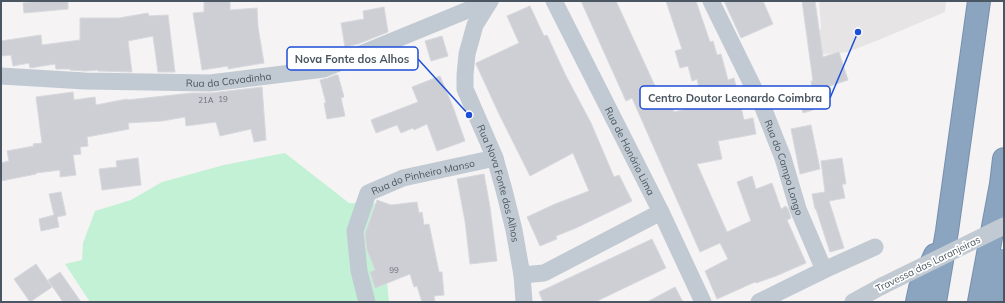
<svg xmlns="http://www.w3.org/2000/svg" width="1005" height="303" font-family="Mulish,sans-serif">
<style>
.education{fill:#e6e4e5}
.green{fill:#c3f1d5}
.building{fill:#cdcfd5;stroke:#d7d9de}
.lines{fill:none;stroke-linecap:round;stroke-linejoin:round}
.highway-casing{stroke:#7690ad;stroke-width:24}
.street{stroke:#c1cad2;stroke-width:17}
.highway{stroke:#8ba5c1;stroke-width:22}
.street-bridge{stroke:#c1cad2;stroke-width:17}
.labels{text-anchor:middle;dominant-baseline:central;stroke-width:3.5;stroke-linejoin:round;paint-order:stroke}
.number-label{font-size:8px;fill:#6b747e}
.street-label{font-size:10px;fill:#4a5661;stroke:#fff}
.leader{fill:none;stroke:#1d4ed8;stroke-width:1.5}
.callout-dot{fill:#1d4ed8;stroke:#fff;stroke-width:1.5}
.callout{fill:#fff;stroke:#1d4ed8;stroke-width:1.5}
.callout-label{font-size:11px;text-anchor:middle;font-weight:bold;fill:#4a5661}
</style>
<rect width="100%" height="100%" fill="#f5f3f3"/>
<!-- education -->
<path class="education" d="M819,1H946L945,12L881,39L848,52L816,55L821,26Z"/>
<!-- green -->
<path class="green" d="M285,153L349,203L387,204L383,243L389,302H90L65,264L82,260L83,243L95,211L131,200L162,182L224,165Z"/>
<!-- building -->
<g class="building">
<path d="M39,1H68V9L24,13L23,3Z"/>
<path d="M204,1H230V10L257,8L258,27L264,63L228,69V66L202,70L193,13L204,12Z"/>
<path d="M581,1H616L660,97L666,94L674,112L703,105L697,79L692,81L688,66L680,68L675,51L682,49L666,1H696L710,42L713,41L717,55L721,54L728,80L734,78L744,120L753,118L756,134L718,141L722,159L697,164L727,232L751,221L737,182L752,176L756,189L772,183L781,209L786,206L788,209L791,218L787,220L806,263L776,276L756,283L755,282L717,299L705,271L728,259L720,243L700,252L632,98L626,101Z"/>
<path d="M724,1H763L773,24L741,38Z"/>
<path d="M802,1H815L823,57L839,52L848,80L830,86L831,96L814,99L811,81H813Z"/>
<path d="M530,6L544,36L547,35L565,74L591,123L614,177L619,175L632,201L576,228L556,236L557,239L540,246L527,217L555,204L589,191L573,153L530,176L499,114L476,64V63L519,43L507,16Z"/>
<path d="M384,7L388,32L358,44L345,47L341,23L364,19L363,11Z"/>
<path d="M148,13L149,16L168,15L175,72H158L153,36L128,41L132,72L98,71V70L85,71L70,70V69H56L55,64L30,68L29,63L13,66L11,55L1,56V41L41,35L42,45L80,40V18H119Z"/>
<path d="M442,36L448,56L431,61L425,41Z"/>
<path d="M335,75H338L344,97L341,98L345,116L327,119L324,103H326L320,80L328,78Z"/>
<path d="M440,76L453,107L465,141L437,151L427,124L414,130L413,128L401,133L397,125L376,133L371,120L418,102L412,87Z"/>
<path d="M262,87L266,140L254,142L251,129L220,136L216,122L186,126L185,117L162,121L128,123L129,129L87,137L88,146L80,147L81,154L73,155L76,175L60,177V170L36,173V174L1,181V163L9,161L7,151L34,146L33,144L42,143L36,97L73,92L74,100L95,97L96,105L127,99V100L192,93H211Z"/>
<path d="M808,90L813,110L803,113L798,92Z"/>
<path d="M811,125L820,169L800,174L791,129Z"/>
<path d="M138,158L141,185L102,190L99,169L117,167L116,161Z"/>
<path d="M842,158L846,184H842L845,198L829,201L844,248L830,252L816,209H815L812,194L825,192L821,161Z"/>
<path d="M484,174L490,207L497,261L470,264L465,221L457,179Z"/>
<path d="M61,192L66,215L57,217L59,227L41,231L39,219L54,215L49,194Z"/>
<path d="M377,200L391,205L417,202L419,213L422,212L424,225L429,224L439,272H442L444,295L434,296L435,302H422L417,286L414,287L410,274L375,288L370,272L375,270L367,250L365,234Z"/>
<path d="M652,239L666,268L595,302H543L539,292Z"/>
<path d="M36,264L52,287L30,302L14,279Z"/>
<path d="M60,272L81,302H63L48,280Z"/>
<path d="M675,287L683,302H647Z"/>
</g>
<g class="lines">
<defs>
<g id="highway">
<path d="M917,302L920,288L935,255"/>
<path d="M935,302L947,231L979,1"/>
<path d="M979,302L1001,184L1004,159"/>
<path d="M996,302L997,281L1000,261"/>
</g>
</defs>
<!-- highway casing -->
<use href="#highway" class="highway-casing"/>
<!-- street -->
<g class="street">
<path id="s1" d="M490,1L475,25L467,54L465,75V89L495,158L504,190L514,230L522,275L524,302"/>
<path id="s2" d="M554,1L661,212L703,302"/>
<path id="s3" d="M711,1L762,105L783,158L798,209L824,270"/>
<path id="s4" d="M1,76L85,81L210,83L324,69L490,1"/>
<path d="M522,275L544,273L661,212"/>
<path id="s5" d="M367,302L359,271L355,231L368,193L403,178L495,158"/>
<path d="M759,302L824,270L875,247"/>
<path d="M853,302L882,286"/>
</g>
<!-- highway -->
<use href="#highway" class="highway"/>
<!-- street-bridge -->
<path class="street-bridge" d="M882,286L1004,226"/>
</g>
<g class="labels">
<!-- number labels -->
<g class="number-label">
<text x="223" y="99">19</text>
<text x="206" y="100">21A</text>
<text x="394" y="270">99</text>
</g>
<!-- street labels -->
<g class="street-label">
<text stroke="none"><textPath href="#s4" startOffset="228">Rua da Cavadinha</textPath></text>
<text stroke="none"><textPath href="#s2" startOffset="168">Rua de Honório Lima</textPath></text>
<text stroke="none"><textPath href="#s3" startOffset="182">Rua do Campo Longo</textPath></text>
<text stroke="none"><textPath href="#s5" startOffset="170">Rua do Pinheiro Manso</textPath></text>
<text stroke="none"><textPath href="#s1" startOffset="194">Rua Nova Fonte dos Alhos</textPath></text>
<text transform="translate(928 264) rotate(-26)">Travessa das Laranjeiras</text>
</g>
</g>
<!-- callouts -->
<path class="leader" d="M469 115L418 59M858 32L830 98"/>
<g class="callout-dot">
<circle cx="469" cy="115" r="4"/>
<circle cx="858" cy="32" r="4"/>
</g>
<g class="callout">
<rect x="287" y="47" width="131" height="23" rx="4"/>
<rect x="640" y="86" width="190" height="23" rx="4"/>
</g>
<g class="callout-label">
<text x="352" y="63">Nova Fonte dos Alhos</text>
<text x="735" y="102">Centro Doutor Leonardo Coimbra</text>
</g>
<!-- border -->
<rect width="1005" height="303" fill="none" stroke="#4a5661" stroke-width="4"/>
</svg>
